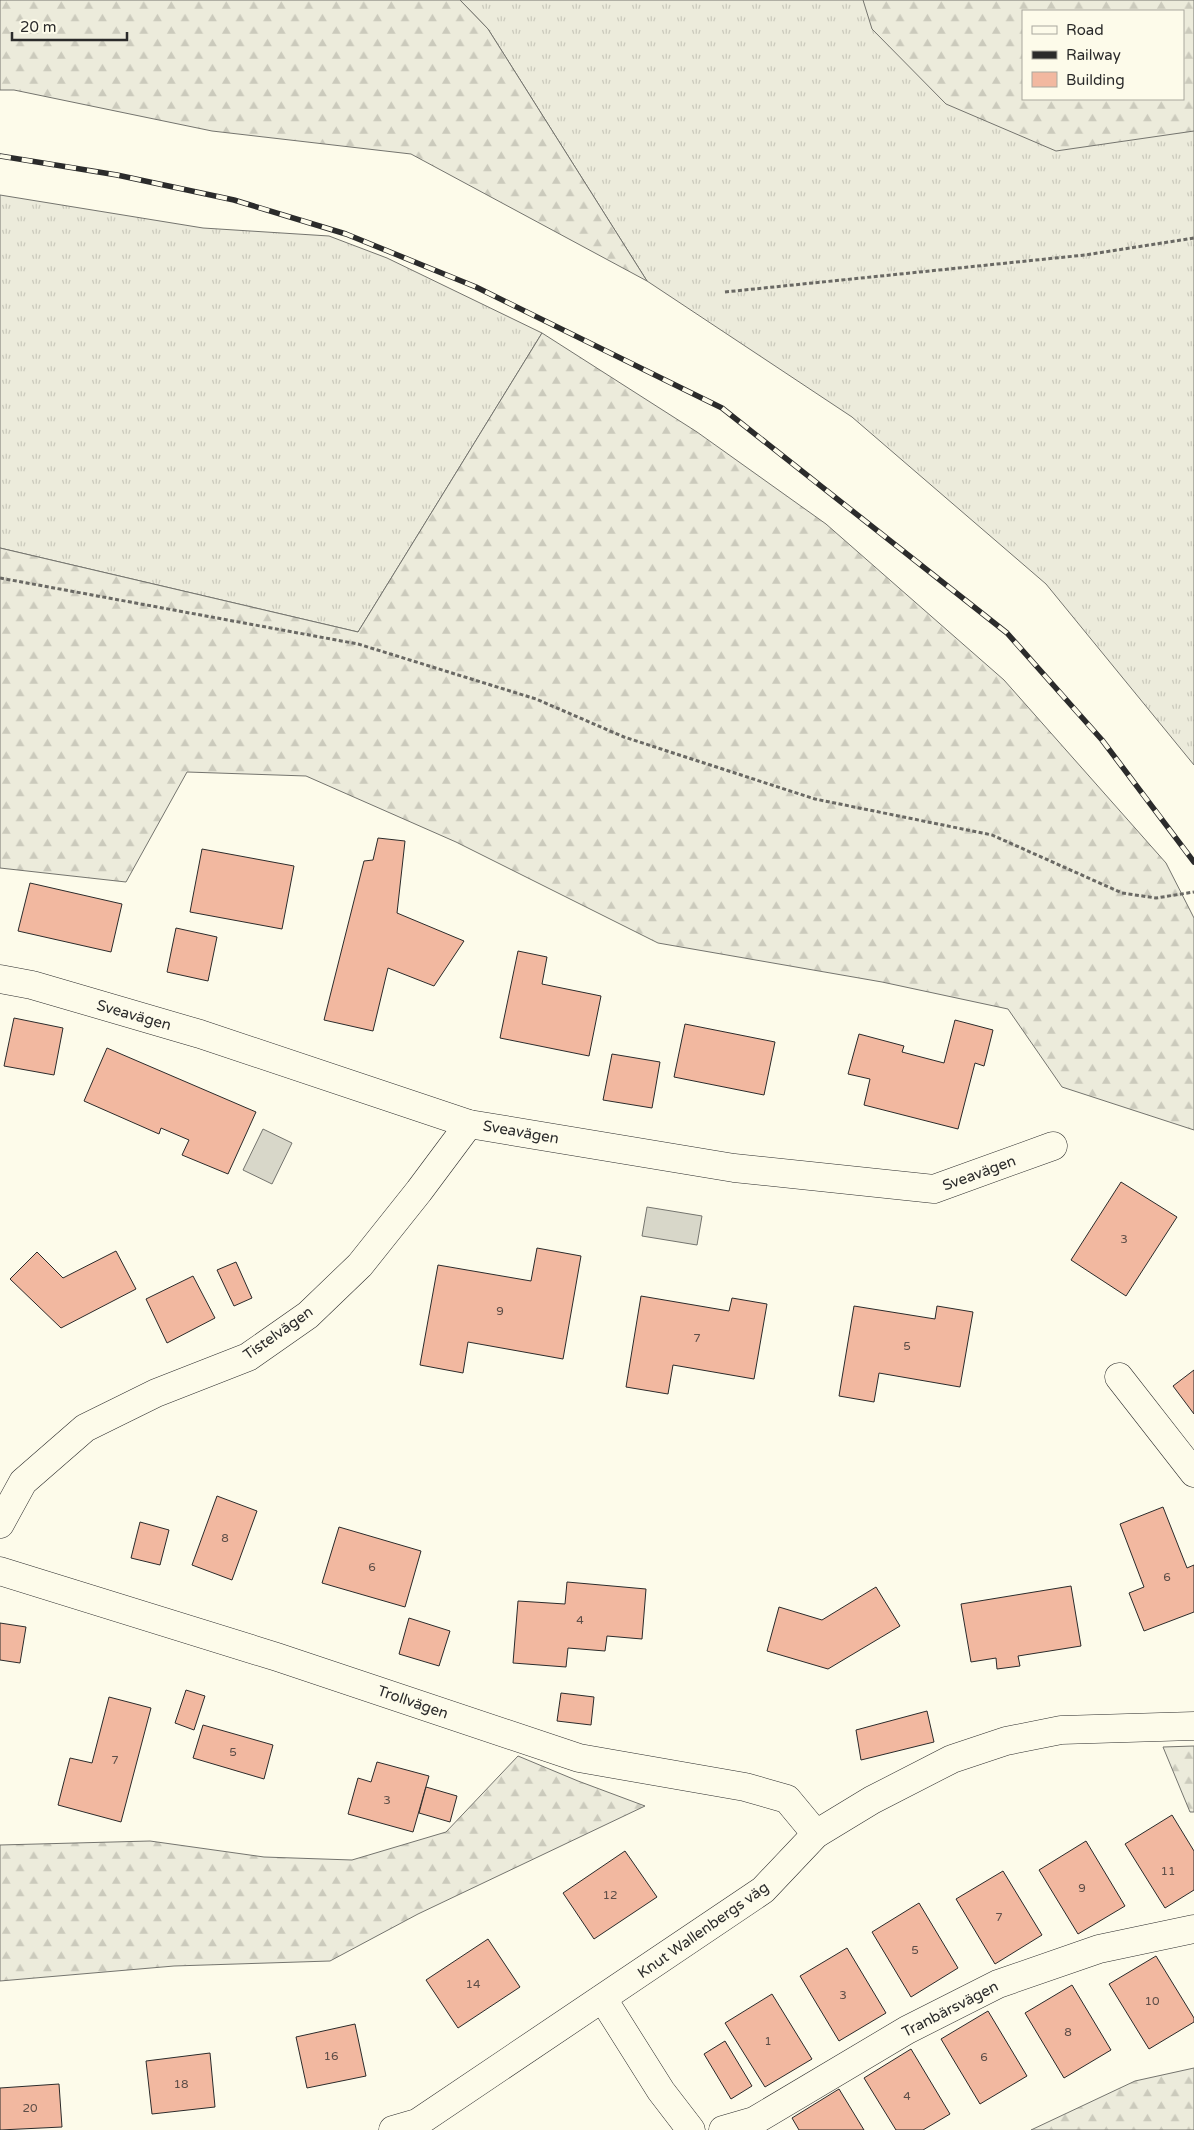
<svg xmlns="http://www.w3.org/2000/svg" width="1194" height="2130" font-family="'Varela Round',sans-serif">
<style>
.grass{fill:url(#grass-tufts);stroke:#74746e;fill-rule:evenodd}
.forest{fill:url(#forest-firs);stroke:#74746e;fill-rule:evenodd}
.water{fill:#d8d7c9;stroke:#74746e}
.building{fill:#f2b8a0;stroke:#2b2b2b}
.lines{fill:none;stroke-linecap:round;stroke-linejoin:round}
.minor-casing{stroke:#2b2b2b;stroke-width:29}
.path{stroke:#6a6964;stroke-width:3;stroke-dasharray:4 2.5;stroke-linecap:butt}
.minor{stroke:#fdfbea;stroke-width:28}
.rail-casing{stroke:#2b2b2b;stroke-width:5.5}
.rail{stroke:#fdfbea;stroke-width:4;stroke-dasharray:11;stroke-linecap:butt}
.labels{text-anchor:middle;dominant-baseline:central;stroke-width:4;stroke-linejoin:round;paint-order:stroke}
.number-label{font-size:12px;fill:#5d4e48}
.street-label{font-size:15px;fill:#2b2b2b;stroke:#fdfbea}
</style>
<defs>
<pattern id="grass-tufts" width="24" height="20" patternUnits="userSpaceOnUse" patternTransform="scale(1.25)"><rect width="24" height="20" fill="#ecebdb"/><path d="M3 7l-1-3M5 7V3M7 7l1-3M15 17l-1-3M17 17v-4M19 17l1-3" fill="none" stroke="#cbcabc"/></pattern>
<pattern id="forest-firs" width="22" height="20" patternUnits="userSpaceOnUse" patternTransform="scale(1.25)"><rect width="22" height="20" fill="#ecebdb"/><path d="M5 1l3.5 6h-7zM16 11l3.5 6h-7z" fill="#cbcabc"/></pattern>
</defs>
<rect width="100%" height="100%" fill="#fdfbea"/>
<!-- grass -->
<g class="grass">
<path d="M460,0H1194V765L1046,584L852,417L647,281L488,29ZM1023,11H1183V99H1023Z"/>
<path d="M0,195L203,228L329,236L387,258L542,333L358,632L0,548Z"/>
</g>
<!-- forest -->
<g class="forest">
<path d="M0,0H460L488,29L647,281L411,154L212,131L14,90H0Z"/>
<path d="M863,0H1194V131L1056,151L946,104L872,29ZM1023,11H1183V99H1023Z"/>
<path d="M542,333L697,432L826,524L1004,680L1166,863L1194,918V1130L1062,1087L1008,1009L882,982L658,943L456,842L306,776L187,772L126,882L0,868V548L358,632Z"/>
<path d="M1194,1746V1812H1190L1163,1747Z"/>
<path d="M518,1756L578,1781L645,1806L418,1914L330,1961L174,1966L0,1981V1845L150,1841L264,1857L352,1860L446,1832Z"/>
<path d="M1194,2068V2130H1031L1135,2081Z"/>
</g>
<!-- water -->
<g class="water">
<path d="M263,1129L292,1143L272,1184L243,1170Z"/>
<path d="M647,1207L702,1216L697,1245L642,1236Z"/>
</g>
<!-- building -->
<g class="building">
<path d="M378,838L405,841L397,913L464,941L434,986L388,968L373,1031L324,1020L364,861L373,860Z"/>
<path d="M202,849L294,866L282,929L190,912Z"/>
<path d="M30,883L122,904L111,952L18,931Z"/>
<path d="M176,928L217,937L208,981L167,972Z"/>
<path d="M518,951L547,957L542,984L601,996L589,1056L500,1038Z"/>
<path d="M14,1018L63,1028L54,1075L4,1066Z"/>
<path d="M955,1020L993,1030L984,1066L975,1063L958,1129L864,1105L870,1079L848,1074L859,1034L904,1046L902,1052L944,1063Z"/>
<path d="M685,1024L775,1042L764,1095L674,1077Z"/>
<path d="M107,1048L256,1112L228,1174L182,1155L189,1140L161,1128L159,1134L84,1101Z"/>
<path d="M612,1054L660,1062L652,1108L603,1100Z"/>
<path d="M1121,1182L1177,1217L1126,1296L1071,1260Z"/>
<path d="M537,1248L581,1256L563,1359L468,1342L463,1373L420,1365L438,1265L531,1281Z"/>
<path d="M116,1251L136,1289L61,1328L10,1279L37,1252L63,1278Z"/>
<path d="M236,1262L252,1298L234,1306L217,1270Z"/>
<path d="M193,1276L215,1318L167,1343L146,1299Z"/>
<path d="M641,1296L729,1311L732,1298L767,1304L754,1379L673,1365L668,1394L626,1387Z"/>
<path d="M854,1306L935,1319L937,1306L973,1312L960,1387L879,1373L874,1402L839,1396Z"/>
<path d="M1194,1370V1414L1173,1386Z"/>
<path d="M217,1496L257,1511L232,1580L192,1565Z"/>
<path d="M1163,1507L1187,1568L1194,1565V1612L1144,1631L1129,1593L1144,1587L1120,1524Z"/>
<path d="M140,1522L169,1530L160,1565L131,1558Z"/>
<path d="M339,1527L421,1551L405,1607L322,1583Z"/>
<path d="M567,1582L646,1589L642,1639L607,1636L605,1651L568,1648L566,1667L513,1663L518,1601L565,1604Z"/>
<path d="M1071,1586L1081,1646L1018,1656L1020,1666L997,1669L996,1658L971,1662L961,1604Z"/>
<path d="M876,1587L900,1626L828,1669L767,1651L779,1607L822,1620Z"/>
<path d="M409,1618L450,1631L439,1666L399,1654Z"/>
<path d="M0,1623L26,1627L20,1663L0,1660Z"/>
<path d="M186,1690L205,1696L194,1730L175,1723Z"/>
<path d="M561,1693L594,1697L591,1725L557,1721Z"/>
<path d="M109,1697L151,1708L121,1822L58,1805L70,1758L92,1763Z"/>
<path d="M927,1711L934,1742L861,1760L856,1730Z"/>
<path d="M203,1725L273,1745L264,1779L193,1758Z"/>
<path d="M377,1762L429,1776L413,1832L348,1814L358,1778L371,1782Z"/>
<path d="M426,1787L457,1796L450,1822L419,1813Z"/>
<path d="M1172,1815L1194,1851V1890L1165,1908L1125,1844Z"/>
<path d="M1086,1841L1125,1906L1078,1934L1039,1870Z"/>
<path d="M625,1851L657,1897L594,1939L563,1893Z"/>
<path d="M1003,1871L1042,1935L995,1964L956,1899Z"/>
<path d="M919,1903L958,1968L911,1997L872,1932Z"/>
<path d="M488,1939L520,1987L458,2028L426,1980Z"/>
<path d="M847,1948L886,2013L839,2041L800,1976Z"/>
<path d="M1156,1956L1194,2018V2022L1149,2049L1109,1984Z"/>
<path d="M1072,1985L1111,2050L1064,2078L1025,2013Z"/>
<path d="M772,1994L812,2059L765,2087L725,2023Z"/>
<path d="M988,2011L1027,2076L980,2104L941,2039Z"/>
<path d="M355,2024L366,2076L307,2088L296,2037Z"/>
<path d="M725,2041L752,2086L731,2099L704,2054Z"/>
<path d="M911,2049L950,2114L923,2130H896L864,2078Z"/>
<path d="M210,2053L215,2107L152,2114L146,2061Z"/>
<path d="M59,2084L62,2127L0,2130V2088Z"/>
<path d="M839,2089L864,2130H799L792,2118Z"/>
</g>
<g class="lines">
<defs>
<g id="minor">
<path d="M0,979L32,985L200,1034L469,1124L734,1168L934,1189L1053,1146"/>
<path d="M1119,1377L1194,1473"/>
<path d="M0,1524L23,1482L85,1428L156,1393L248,1357L308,1315L360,1265L419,1191L469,1124"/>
<path d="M0,1571L277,1657L579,1758L745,1787L787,1799L816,1834"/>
<path d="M603,1999L661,2091L691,2130"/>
<path d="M393,2130L417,2123L763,1890L816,1834L872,1800L952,1759L1006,1741L1061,1730L1194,1726"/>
<path d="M723,2130L754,2121L907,2030L998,1984L1099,1949L1194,1929"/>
</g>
</defs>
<!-- minor casing -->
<use href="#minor" class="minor-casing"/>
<!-- path -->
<g class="path">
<path d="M725,292L1085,255L1194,238"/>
<path d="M0,578L358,644L536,699L624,737L815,799L992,835L1122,893L1156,898L1194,892"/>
</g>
<!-- minor -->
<use href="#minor" class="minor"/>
<defs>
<path id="rail" d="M0,156L117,175L234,200L346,234L476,287L722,408L1007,633L1102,740L1194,862"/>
</defs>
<!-- rail casing -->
<use href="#rail" class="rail-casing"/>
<!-- rail -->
<use href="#rail" class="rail"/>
</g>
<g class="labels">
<!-- number labels -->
<g class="number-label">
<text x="1124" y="1239">3</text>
<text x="500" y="1311">9</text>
<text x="697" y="1338">7</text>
<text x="907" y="1346">5</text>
<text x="225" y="1538">8</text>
<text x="372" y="1567">6</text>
<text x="1167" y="1577">6</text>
<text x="580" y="1620">4</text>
<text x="233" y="1752">5</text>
<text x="115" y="1760">7</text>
<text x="387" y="1800">3</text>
<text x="1168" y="1871">11</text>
<text x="1082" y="1888">9</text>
<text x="610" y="1895">12</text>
<text x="999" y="1917">7</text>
<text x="915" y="1950">5</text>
<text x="473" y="1984">14</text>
<text x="843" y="1995">3</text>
<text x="1152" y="2001">10</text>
<text x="1068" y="2032">8</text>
<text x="768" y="2041">1</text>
<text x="331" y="2056">16</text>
<text x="984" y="2057">6</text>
<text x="181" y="2084">18</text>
<text x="907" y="2096">4</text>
<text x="30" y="2108">20</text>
</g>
<!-- street labels -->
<g class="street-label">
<text transform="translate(134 1015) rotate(16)">Sveavägen</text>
<text transform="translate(521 1132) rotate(10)">Sveavägen</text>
<text transform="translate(979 1173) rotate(-20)">Sveavägen</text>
<text transform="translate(278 1333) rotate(-35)">Tistelvägen</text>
<text transform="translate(413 1702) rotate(19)">Trollvägen</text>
<text transform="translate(703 1930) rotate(-35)">Knut Wallenbergs väg</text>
<text transform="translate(950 2009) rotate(-27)">Tranbärsvägen</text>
</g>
</g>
<!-- legend -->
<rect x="1022" y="10" width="162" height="90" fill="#fdfbea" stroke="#a9a89e"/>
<rect x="1032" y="26" width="25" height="8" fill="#fdfbea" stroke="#a9a89e"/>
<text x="1066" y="35" font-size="15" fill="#2b2b2b">Road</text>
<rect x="1032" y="51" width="25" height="8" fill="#2b2b2b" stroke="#a9a89e"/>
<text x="1066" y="60" font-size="15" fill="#2b2b2b">Railway</text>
<rect x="1032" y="72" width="25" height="15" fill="#f2b8a0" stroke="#a9a89e"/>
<text x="1066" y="85" font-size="15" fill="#2b2b2b">Building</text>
<!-- scale -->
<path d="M12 32v8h115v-8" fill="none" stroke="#2b2b2b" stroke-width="2.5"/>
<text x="20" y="32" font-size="15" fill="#2b2b2b" stroke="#fdfbea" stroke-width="4" paint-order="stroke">20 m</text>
</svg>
